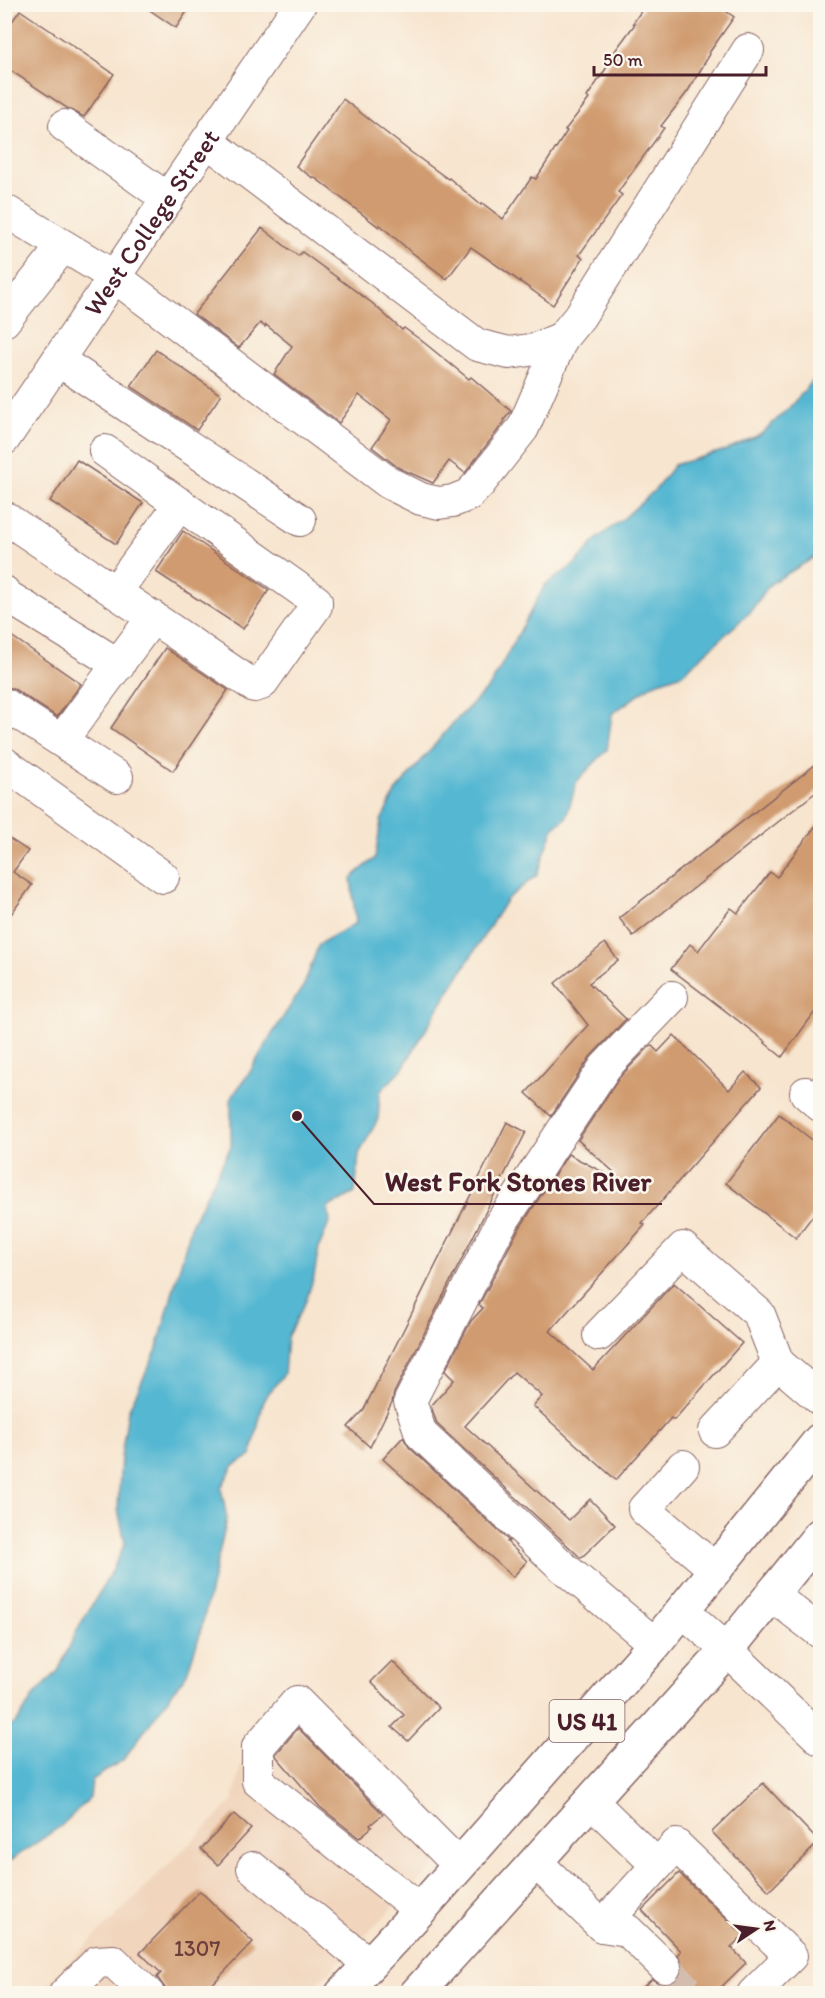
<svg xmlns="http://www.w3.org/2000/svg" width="825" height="1998" font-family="Itim,sans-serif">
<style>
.built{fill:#f1d5bd}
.water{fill:#54b7d2;stroke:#4f6b7e;stroke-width:1.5}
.building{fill:#d09b6f}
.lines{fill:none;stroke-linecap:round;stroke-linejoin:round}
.minor-tunnel{stroke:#d4bdae;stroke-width:32;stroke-dasharray:32 16;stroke-linecap:butt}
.minor-casing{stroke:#876464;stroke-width:34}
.major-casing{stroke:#876464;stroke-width:36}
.minor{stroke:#fff;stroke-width:32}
.major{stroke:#fff;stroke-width:33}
.labels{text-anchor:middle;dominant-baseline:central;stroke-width:5;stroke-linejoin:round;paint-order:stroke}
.number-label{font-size:22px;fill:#6c3e3c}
.shield{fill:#fbf7ec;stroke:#7f6065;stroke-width:1.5}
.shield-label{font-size:24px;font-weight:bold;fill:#4a1f2b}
.street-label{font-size:26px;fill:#4a1f2b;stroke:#fbf7ec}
.leader{fill:none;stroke:#4a1f2b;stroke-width:2}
.callout-dot{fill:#4a1f2b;stroke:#fbf7ec;stroke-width:2}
.callout-label{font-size:27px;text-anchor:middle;font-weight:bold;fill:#4a1f2b;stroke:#fbf7ec;stroke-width:5;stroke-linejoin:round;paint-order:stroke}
</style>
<rect width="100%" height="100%" fill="#fbf7ec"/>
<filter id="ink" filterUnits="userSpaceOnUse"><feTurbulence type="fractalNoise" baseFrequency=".0167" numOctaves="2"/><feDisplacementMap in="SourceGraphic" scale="12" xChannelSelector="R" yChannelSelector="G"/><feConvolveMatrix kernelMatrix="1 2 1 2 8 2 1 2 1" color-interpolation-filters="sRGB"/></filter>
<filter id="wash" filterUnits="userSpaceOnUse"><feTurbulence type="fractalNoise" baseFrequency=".008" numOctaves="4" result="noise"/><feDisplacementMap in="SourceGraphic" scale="24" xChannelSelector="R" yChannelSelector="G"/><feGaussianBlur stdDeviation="1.35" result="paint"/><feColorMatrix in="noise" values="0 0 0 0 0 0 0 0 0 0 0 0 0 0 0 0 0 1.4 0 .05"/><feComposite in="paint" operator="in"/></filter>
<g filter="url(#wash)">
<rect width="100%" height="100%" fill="#f7e5cf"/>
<!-- built -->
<path class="built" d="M298,1678L462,1838L308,1993L37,1994L233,1801L250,1724Z"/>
<!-- water -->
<path class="water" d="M818,375H820V554L770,584L750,612L682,674L653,684L612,714L607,750L577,781L566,818L554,827L537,875L507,899L441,1004L403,1068L380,1092L378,1119L359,1154L355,1193L328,1207L330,1221L319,1247L314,1276L306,1301L287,1337L284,1374L264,1399L251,1456L234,1465L221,1488L227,1519L200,1634L187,1673L123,1760L92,1780L90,1798L61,1826L5,1864V1730L17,1722L33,1697L58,1671L77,1630L111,1573L125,1543L118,1509L121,1457L128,1411L157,1349L192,1223L231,1146V1098L250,1072L267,1042L304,985L319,944L356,923L351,878L375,858L381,821L396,791L453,723L490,686L545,585L574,565L598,538L624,518L656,489L674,465L726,450L761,434L788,409Z"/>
<g id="blocks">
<!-- building -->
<g class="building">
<path d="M141,4H192L176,28Z"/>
<path d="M646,4H716L734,17L709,53L710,54L688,91L661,126L664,128L618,192L622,195L579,255L583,258L553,305L471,247L447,279L410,251L380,225L379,227L314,177L313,178L296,166L343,99L412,153L448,179L449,178L481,205L482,203L503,219L532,177L536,179L567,131L565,130L589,99L587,97L611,61L609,59L635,24L633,23Z"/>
<path d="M20,10L114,74L84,117L67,108L4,66V33Z"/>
<path d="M262,228L298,256L302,252L372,303L402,330L404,328L422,341L469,379L471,377L511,411L504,420L505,421L465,473L449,461L433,483L399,468L372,447L391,420L359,395L339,423L274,374L292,346L266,325L265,327L260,323L239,348L194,314Z"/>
<path d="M156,350L221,395L197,430L131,386Z"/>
<path d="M77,460L143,503L116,544L50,501Z"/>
<path d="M183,531L269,590L243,629L156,572Z"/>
<path d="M4,631L81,684L57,717L14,689L4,686Z"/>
<path d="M165,648L228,690L173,771L111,728Z"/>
<path d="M820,761V789L633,936L619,918Z"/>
<path d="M820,820V1005L782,1057L765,1043L766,1042L671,969L690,944L698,951L731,908L738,913L770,872L777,877Z"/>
<path d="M4,835L28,851L13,872L32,885L4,924Z"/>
<path d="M605,943L618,960L589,983L626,1019L590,1057L551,1116L526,1093L588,1025L555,983Z"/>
<path d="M674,1035L729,1090L745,1072L761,1087L642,1223L645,1225L550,1331L593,1370L674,1283L742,1343L674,1420L671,1418L616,1480L533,1406L542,1396L514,1372L465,1426L569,1520L590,1499L615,1525L581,1558L437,1424L431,1406L454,1380L445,1371L471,1321L483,1308L479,1305L517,1232L568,1154L614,1178L616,1174L578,1140L619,1078L651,1045L658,1052Z"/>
<path d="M779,1114L820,1146V1206L796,1238L726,1183Z"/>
<path d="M507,1122L526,1132L394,1393L392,1402L370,1447L348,1427L363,1411Z"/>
<path d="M403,1437L409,1447L509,1541L507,1542L527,1561L513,1577L383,1459Z"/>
<path d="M392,1661L439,1708L408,1741L392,1727L404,1715L371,1682Z"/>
<path d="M298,1728L383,1814L370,1825L372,1827L359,1838L320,1807L276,1756V1754Z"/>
<path d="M763,1783L819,1842L769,1891L712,1832Z"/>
<path d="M234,1814L251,1829L218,1865L201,1849Z"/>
<path d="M679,1873L744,1935L731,1947L746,1963L714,1994H636L652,1979L660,1984H669L677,1980L682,1972V1963L678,1955L681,1951L642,1910Z"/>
<path d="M200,1891L253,1942L203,1994H169L157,1977L161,1973L140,1953Z"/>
</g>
</g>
</g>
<g filter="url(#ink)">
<use href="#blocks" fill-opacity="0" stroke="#876464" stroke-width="1.5"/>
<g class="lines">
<!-- minor-tunnel -->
<path class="minor-tunnel" d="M665,1967L690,1994"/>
<defs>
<g id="minor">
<path d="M65,126L168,199"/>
<path d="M207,141L477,345L509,353L536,349L562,338L580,316L748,50"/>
<path d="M4,210L115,277L389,483L421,499L439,503L453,501L468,495L479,484L523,428L562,338"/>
<path d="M4,321L63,246"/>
<path d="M58,360L300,520"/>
<path id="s1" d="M4,439L300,4"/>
<path d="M4,517L254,686L261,684L316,606V601L105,451"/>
<path d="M116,591L180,504"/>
<path d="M4,592L7,596L119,665"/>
<path d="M4,704L117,777"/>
<path d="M62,740L153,617"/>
<path d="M4,763L163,877"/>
<path d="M806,1093L820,1105"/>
<path d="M599,1335L683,1248L759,1314L778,1363"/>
<path d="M715,1431L778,1363L820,1399"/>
<path d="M683,1466L644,1509L716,1570"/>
<path d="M772,1595L820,1632"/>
<path d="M683,1611L727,1650L820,1739"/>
<path d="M655,1644L563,1567L421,1434L410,1401L501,1223L605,1067L672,997"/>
<path d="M591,1801L657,1865"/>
<path d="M536,1862L602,1926L627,1930L665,1967"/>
<path d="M253,1868L369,1964"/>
<path d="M420,1910L258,1781V1747L297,1702L459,1865"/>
<path d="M602,1926L676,1845L791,1956L753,1994"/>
<path d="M65,1994L97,1962L113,1961L148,1994"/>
</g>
<g id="major">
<path d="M342,1994L420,1910L655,1644L820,1440"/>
<path d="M416,1994L727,1650L820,1535"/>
</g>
</defs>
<!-- minor casing -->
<use href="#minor" class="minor-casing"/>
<!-- major casing -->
<use href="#major" class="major-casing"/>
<!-- minor -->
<use href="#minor" class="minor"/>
<!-- major -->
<use href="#major" class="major"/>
</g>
</g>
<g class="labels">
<!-- number labels -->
<g class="number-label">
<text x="197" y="1948">1307</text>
</g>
<!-- shield labels -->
<rect class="shield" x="549.5" y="1700" width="75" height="42" rx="4.5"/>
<g class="shield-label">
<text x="587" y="1721">US 41</text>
</g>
<!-- street labels -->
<g class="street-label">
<text stroke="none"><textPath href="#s1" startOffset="262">West College Street</textPath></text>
</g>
</g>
<!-- callouts -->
<path class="leader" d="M297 1116L374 1204H662"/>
<circle class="callout-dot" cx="297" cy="1116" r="6"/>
<g class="callout-label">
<text x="518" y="1191">West Fork Stones River</text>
</g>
<!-- margin -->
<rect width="825" height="1998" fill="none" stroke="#fbf7ec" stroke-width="24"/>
<!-- north arrow -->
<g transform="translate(756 1929) rotate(77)" stroke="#fbf7ec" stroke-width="4.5" paint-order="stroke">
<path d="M0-4.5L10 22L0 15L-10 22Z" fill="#4a1f2b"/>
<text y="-9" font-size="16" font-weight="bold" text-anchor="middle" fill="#4a1f2b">N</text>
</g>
<!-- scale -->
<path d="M594 66v9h172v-9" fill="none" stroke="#4a1f2b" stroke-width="3"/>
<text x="603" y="66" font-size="18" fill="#4a1f2b" stroke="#fbf7ec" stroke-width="4.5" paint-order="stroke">50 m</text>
</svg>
